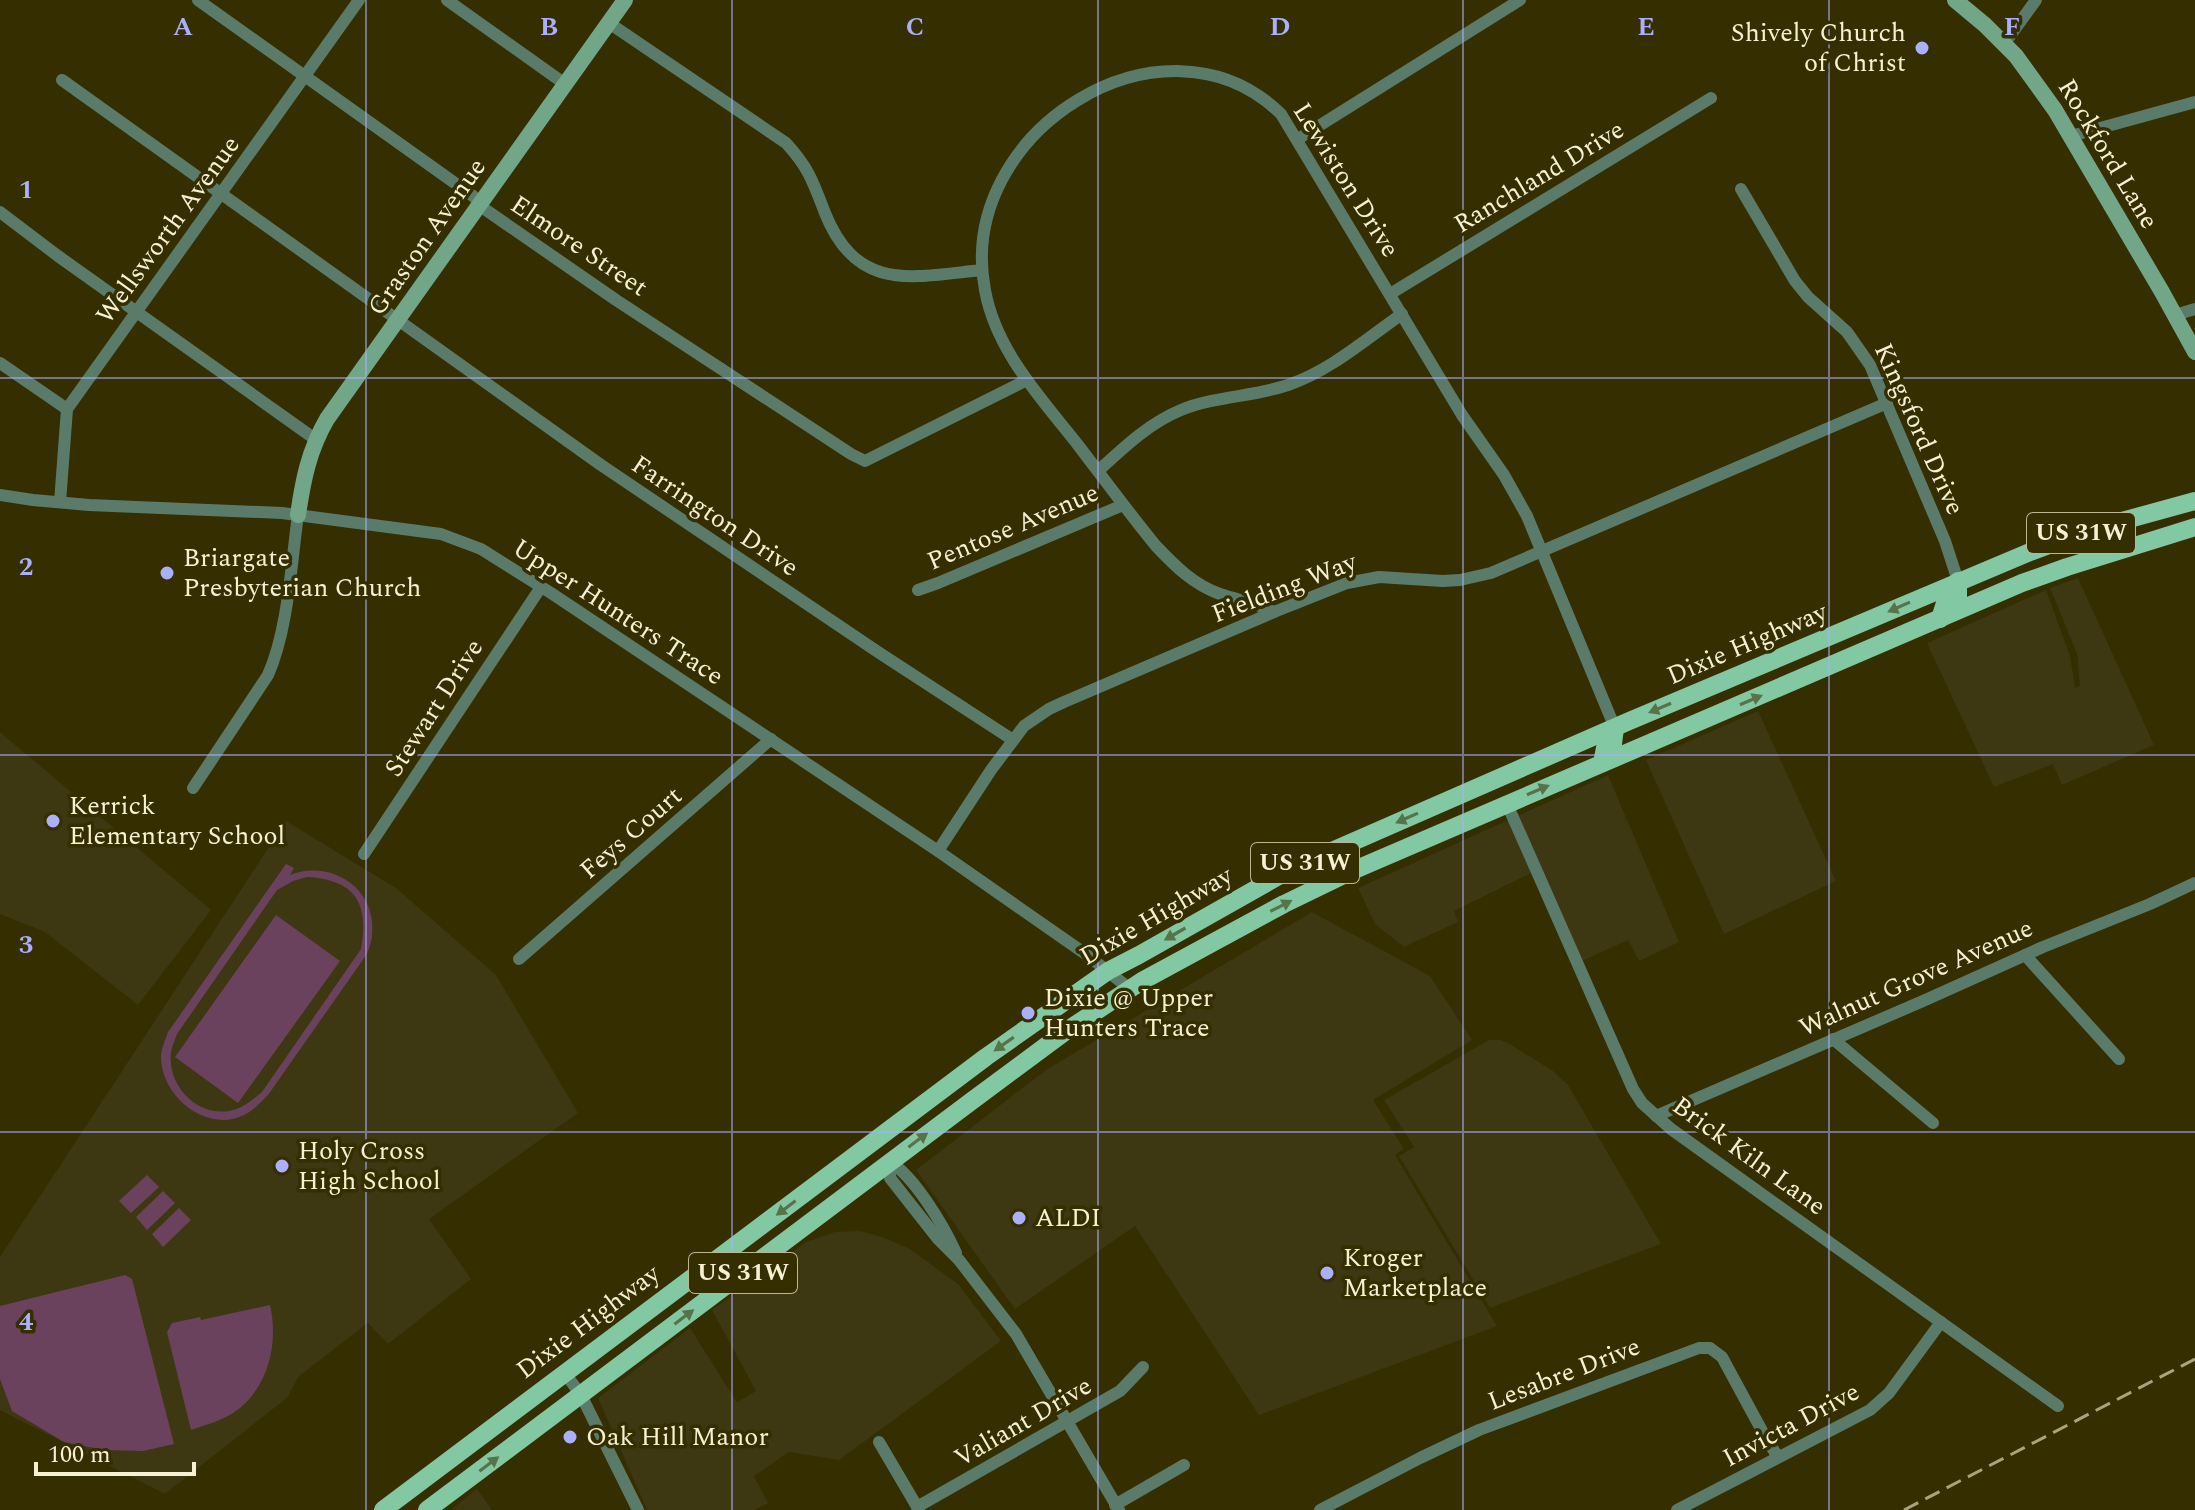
<svg xmlns="http://www.w3.org/2000/svg" width="2195" height="1510" font-family="Spectral,serif">
<style>
.built{fill:#3d3712}
.grass{fill:#6b425d;fill-rule:evenodd}
.lines{fill:none;stroke-linecap:round;stroke-linejoin:round}
.street{stroke:#5a7b69;stroke-width:12}
.secondary{stroke:#71a689;stroke-width:16}
.primary{stroke:#82c8a2;stroke-width:18}
.rail{stroke:#a9a37f;stroke-width:3;stroke-dasharray:16 8;stroke-linecap:butt}
.oneway{fill:#587349}
.grid{fill:none;stroke:#aab0fb;stroke-width:2;stroke-opacity:0.55}
.poi-dot{fill:#aab0fb;stroke:#352e00;stroke-width:3}
.labels{text-anchor:middle;dominant-baseline:central;stroke-width:7;stroke-linejoin:round;paint-order:stroke}
.shield{fill:#352e00;stroke:#bcb694;stroke-width:2}
.shield-label{font-size:24px;font-weight:bold;fill:#f6f1d3}
.poi-label{font-size:26px;fill:#f6f1d3;stroke:#352e00;text-anchor:start}
.street-label{font-size:26px;fill:#f6f1d3;stroke:#352e00}
.grid-label{font-size:26px;text-anchor:middle;font-weight:bold;fill:#aab0fb;stroke:#352e00;stroke-width:7;stroke-linejoin:round;paint-order:stroke}
</style>
<rect width="100%" height="100%" fill="#352e00"/>
<!-- built -->
<g class="built">
<path d="M2078,578L2154,745L2062,785L2053,764L1994,787L1927,643L2046,590L2070,656L2075,688L2080,686L2077,654L2050,588Z"/>
<path d="M1758,711L1836,881L1724,934L1646,760Z"/>
<path d="M0,732L211,910L138,1005L45,932L0,914Z"/>
<path d="M1608,775L1679,942L1639,961L1628,940L1582,961L1539,869L1454,911L1458,922L1404,947L1375,924L1358,888Z"/>
<path d="M286,821L396,888L496,975L578,1113L429,1219L471,1279L388,1344L368,1323L298,1377L288,1397L165,1494L0,1410V1257Z"/>
<path d="M1312,912L1430,976L1472,1040L1373,1100L1404,1149L1395,1155L1497,1326L1259,1415L1135,1226L1015,1309L916,1170L1046,1070Z"/>
<path d="M1489,1040H1500L1508,1043L1553,1071L1568,1085L1661,1244L1490,1308L1399,1156L1414,1147L1384,1100Z"/>
<path d="M860,1231L882,1237L910,1249L958,1284L1001,1341L839,1460L789,1452L754,1476L768,1503L754,1510H647L598,1398L690,1328L737,1402L756,1391L712,1310L806,1242L835,1232Z"/>
<path d="M477,1489L492,1510H455L453,1508Z"/>
</g>
<!-- grass -->
<g class="grass">
<path d="M286,864L294,868L290,875C331,859 377,888 372,935C372,941 369,948 367,954L268,1095C261,1102 253,1111 244,1115C206,1134 160,1095 161,1056C161,1048 166,1039 168,1032ZM307,877C356,880 369,903 361,949L262,1092C252,1100 242,1109 229,1111C196,1116 167,1085 171,1052C172,1046 175,1040 177,1034L277,890L293,881Z"/>
<path d="M276,915L340,961L238,1103L175,1057Z"/>
<path d="M147,1175L159,1187L131,1213L119,1201Z"/>
<path d="M163,1191L175,1203L147,1230L136,1217Z"/>
<path d="M179,1208L191,1220L163,1247L152,1234Z"/>
<path d="M125,1275L132,1279L174,1444L143,1451L104,1450L64,1442L12,1411L0,1379V1306Z"/>
<path d="M270,1305C279,1344 268,1390 233,1413C221,1421 205,1425 191,1430L167,1332L172,1323L200,1317L201,1320Z"/>
</g>
<g class="lines">
<!-- street -->
<g class="street">
<path d="M198,0L473,196L486,210L616,300L851,454L865,461L1027,380"/>
<path d="M447,0L565,84"/>
<path d="M609,23L786,143C809,168 813,182 825,213C857,293 912,277 982,270"/>
<path d="M2004,44L2036,0"/>
<path d="M62,80L601,465L878,652L1013,740"/>
<path d="M2071,136L2195,102"/>
<path d="M1298,139L1520,0"/>
<path d="M1741,189L1795,281L1808,297L1847,332L1870,365L1945,541L1958,581"/>
<path d="M0,212L58,256L315,439"/>
<path d="M1390,294L1711,98"/>
<path d="M2175,315L2195,309"/>
<path d="M0,363L67,409"/>
<path d="M1098,471C1123,448 1149,423 1181,410C1215,396 1253,397 1288,385C1330,371 1366,339 1402,314"/>
<path d="M0,495L33,500L89,505L282,513L441,534L481,549L551,593L938,851L1087,955L1130,989"/>
<path d="M60,502L67,409L359,0"/>
<path d="M918,590L938,583L1123,505"/>
<path d="M1274,612C1253,602 1241,601 1220,594C1194,585 1175,566 1156,546C1129,513 1104,479 1078,445C1041,398 996,351 985,290C954,132 1165,0 1281,114L1462,415L1504,475L1527,516L1615,728"/>
<path d="M193,788L268,675C288,630 291,565 298,515"/>
<path d="M1507,804L1633,1089L1642,1103L1671,1129L2058,1406"/>
<path d="M938,851L991,770L1024,726L1049,709L1064,702L1274,612L1347,583L1379,577L1443,581L1460,580L1491,573L1887,403"/>
<path d="M364,854L541,587"/>
<path d="M2025,955L2119,1059"/>
<path d="M519,959L771,739"/>
<path d="M1833,1039L1933,1123"/>
<path d="M1656,1116L1923,1001L2043,947L2150,904L2195,883"/>
<path d="M890,1162V1178L938,1239L959,1260L1016,1334L1119,1510"/>
<path d="M890,1162C914,1176 944,1226 956,1253"/>
<path d="M564,1372L581,1395L638,1510"/>
<path d="M879,1442L919,1510"/>
<path d="M1115,1505L1184,1465"/>
<path d="M917,1507L1120,1391L1143,1367"/>
<path d="M1320,1510L1420,1458L1479,1430L1699,1348H1710L1722,1357L1767,1440L1778,1457"/>
<path d="M1677,1510L1870,1410L1889,1393L1941,1322"/>
</g>
<!-- secondary -->
<g class="secondary">
<path d="M1955,0L1985,25L2016,56L2055,110L2162,292L2195,352"/>
<path d="M298,515C303,480 309,450 327,419L625,0"/>
</g>
<!-- primary -->
<g class="primary">
<path d="M1940,619L1945,603L1958,597V581"/>
<path d="M1602,763L1605,748L1613,744L1615,728"/>
<path d="M383,1510L986,1057L1108,971L1139,955L1277,877L1325,854L1627,722L2030,552L2089,530L2195,501"/>
<path d="M427,1510L973,1100L1066,1031L1142,981L1284,904L1352,871L2022,583L2067,567L2195,527"/>
</g>
<!-- rail -->
<path class="rail" d="M1904,1510L2195,1359"/>
</g>
<!-- one-way arrows -->
<defs><path id="oneway-solid" d="M-6-.8H1V-3.2L6.5 0L1 3.2V.8H-6Z" transform="scale(2)"/></defs>
<g class="oneway">
<use href="#oneway-solid" transform="translate(1899 607) rotate(156)"/>
<use href="#oneway-solid" transform="translate(1751 700) rotate(-23)"/>
<use href="#oneway-solid" transform="translate(1660 708) rotate(157)"/>
<use href="#oneway-solid" transform="translate(1538 790) rotate(-23)"/>
<use href="#oneway-solid" transform="translate(1407 818) rotate(156)"/>
<use href="#oneway-solid" transform="translate(1281 906) rotate(-27)"/>
<use href="#oneway-solid" transform="translate(1175 934) rotate(150)"/>
<use href="#oneway-solid" transform="translate(1004 1044) rotate(145)"/>
<use href="#oneway-solid" transform="translate(918 1140) rotate(-37)"/>
<use href="#oneway-solid" transform="translate(786 1208) rotate(143)"/>
<use href="#oneway-solid" transform="translate(684 1317) rotate(-37)"/>
<use href="#oneway-solid" transform="translate(489 1464) rotate(-37)"/>
</g>
<!-- grid -->
<path class="grid" d="M366,0V1510M732,0V1510M1098,0V1510M1463,0V1510M1829,0V1510M0,378H2195M0,755H2195M0,1132H2195"/>
<!-- markers -->
<g class="poi-dot">
<circle cx="1922" cy="48" r="8"/>
<circle cx="167" cy="573" r="8"/>
<circle cx="53" cy="821" r="8"/>
<circle cx="1028" cy="1013" r="8"/>
<circle cx="282" cy="1166" r="8"/>
<circle cx="1019" cy="1218" r="8"/>
<circle cx="1327" cy="1273" r="8"/>
<circle cx="570" cy="1437" r="8"/>
</g>
<g class="labels">
<!-- shield labels -->
<g class="shield">
<rect x="2027" y="513" width="108" height="40" rx="6"/>
<rect x="1251" y="843" width="108" height="40" rx="6"/>
<rect x="689" y="1253" width="108" height="40" rx="6"/>
</g>
<g class="shield-label">
<text x="2081" y="533">US 31W</text>
<text x="1305" y="863">US 31W</text>
<text x="743" y="1273">US 31W</text>
</g>
<!-- poi labels -->
<g class="poi-label">
<text x="1906" y="33" text-anchor="end">Shively Church<tspan x="1906" dy="30">of Christ</tspan></text>
<text x="183" y="558">Briargate<tspan x="183" dy="30">Presbyterian Church</tspan></text>
<text x="69" y="806">Kerrick<tspan x="69" dy="30">Elementary School</tspan></text>
<text x="1044" y="998">Dixie @ Upper<tspan x="1044" dy="30">Hunters Trace</tspan></text>
<text x="298" y="1151">Holy Cross<tspan x="298" dy="30">High School</tspan></text>
<text x="1035" y="1218">ALDI</text>
<text x="1343" y="1258">Kroger<tspan x="1343" dy="30">Marketplace</tspan></text>
<text x="586" y="1437">Oak Hill Manor</text>
</g>
<!-- street labels -->
<g class="street-label">
<text transform="translate(2108 154) rotate(59)">Rockford Lane</text>
<text transform="translate(1539 177) rotate(-31)">Ranchland Drive</text>
<text transform="translate(1346 180) rotate(58)">Lewiston Drive</text>
<text transform="translate(168 230) rotate(-54)">Wellsworth Avenue</text>
<text transform="translate(427 237) rotate(-55)">Graston Avenue</text>
<text transform="translate(579 246) rotate(34)">Elmore Street</text>
<text transform="translate(1919 429) rotate(66)">Kingsford Drive</text>
<text transform="translate(715 516) rotate(34)">Farrington Drive</text>
<text transform="translate(1013 527) rotate(-23)">Pentose Avenue</text>
<text transform="translate(1284 588) rotate(-21)">Fielding Way</text>
<text transform="translate(618 612) rotate(33)">Upper Hunters Trace</text>
<text transform="translate(1747 644) rotate(-23)">Dixie Highway</text>
<text transform="translate(434 708) rotate(-57)">Stewart Drive</text>
<text transform="translate(631 833) rotate(-41)">Feys Court</text>
<text transform="translate(1156 916) rotate(-30)">Dixie Highway</text>
<text transform="translate(1916 978) rotate(-24)">Walnut Grove Avenue</text>
<text transform="translate(1749 1156) rotate(36)">Brick Kiln Lane</text>
<text transform="translate(588 1322) rotate(-37)">Dixie Highway</text>
<text transform="translate(1564 1374) rotate(-21)">Lesabre Drive</text>
<text transform="translate(1023 1422) rotate(-30)">Valiant Drive</text>
<text transform="translate(1791 1425) rotate(-28)">Invicta Drive</text>
</g>
</g>
<g class="grid-label">
<text x="183" y="35">A</text>
<text x="549" y="35">B</text>
<text x="915" y="35">C</text>
<text x="1280" y="35">D</text>
<text x="1646" y="35">E</text>
<text x="2012" y="35">F</text>
<text x="26" y="198">1</text>
<text x="26" y="575">2</text>
<text x="26" y="953">3</text>
<text x="26" y="1330">4</text>
</g>
<!-- scale -->
<path d="M36 1462v12h158v-12" fill="none" stroke="#f6f1d3" stroke-width="4"/>
<text x="48" y="1462" font-size="24" fill="#f6f1d3" stroke="#352e00" stroke-width="6" paint-order="stroke">100 m</text>
</svg>
